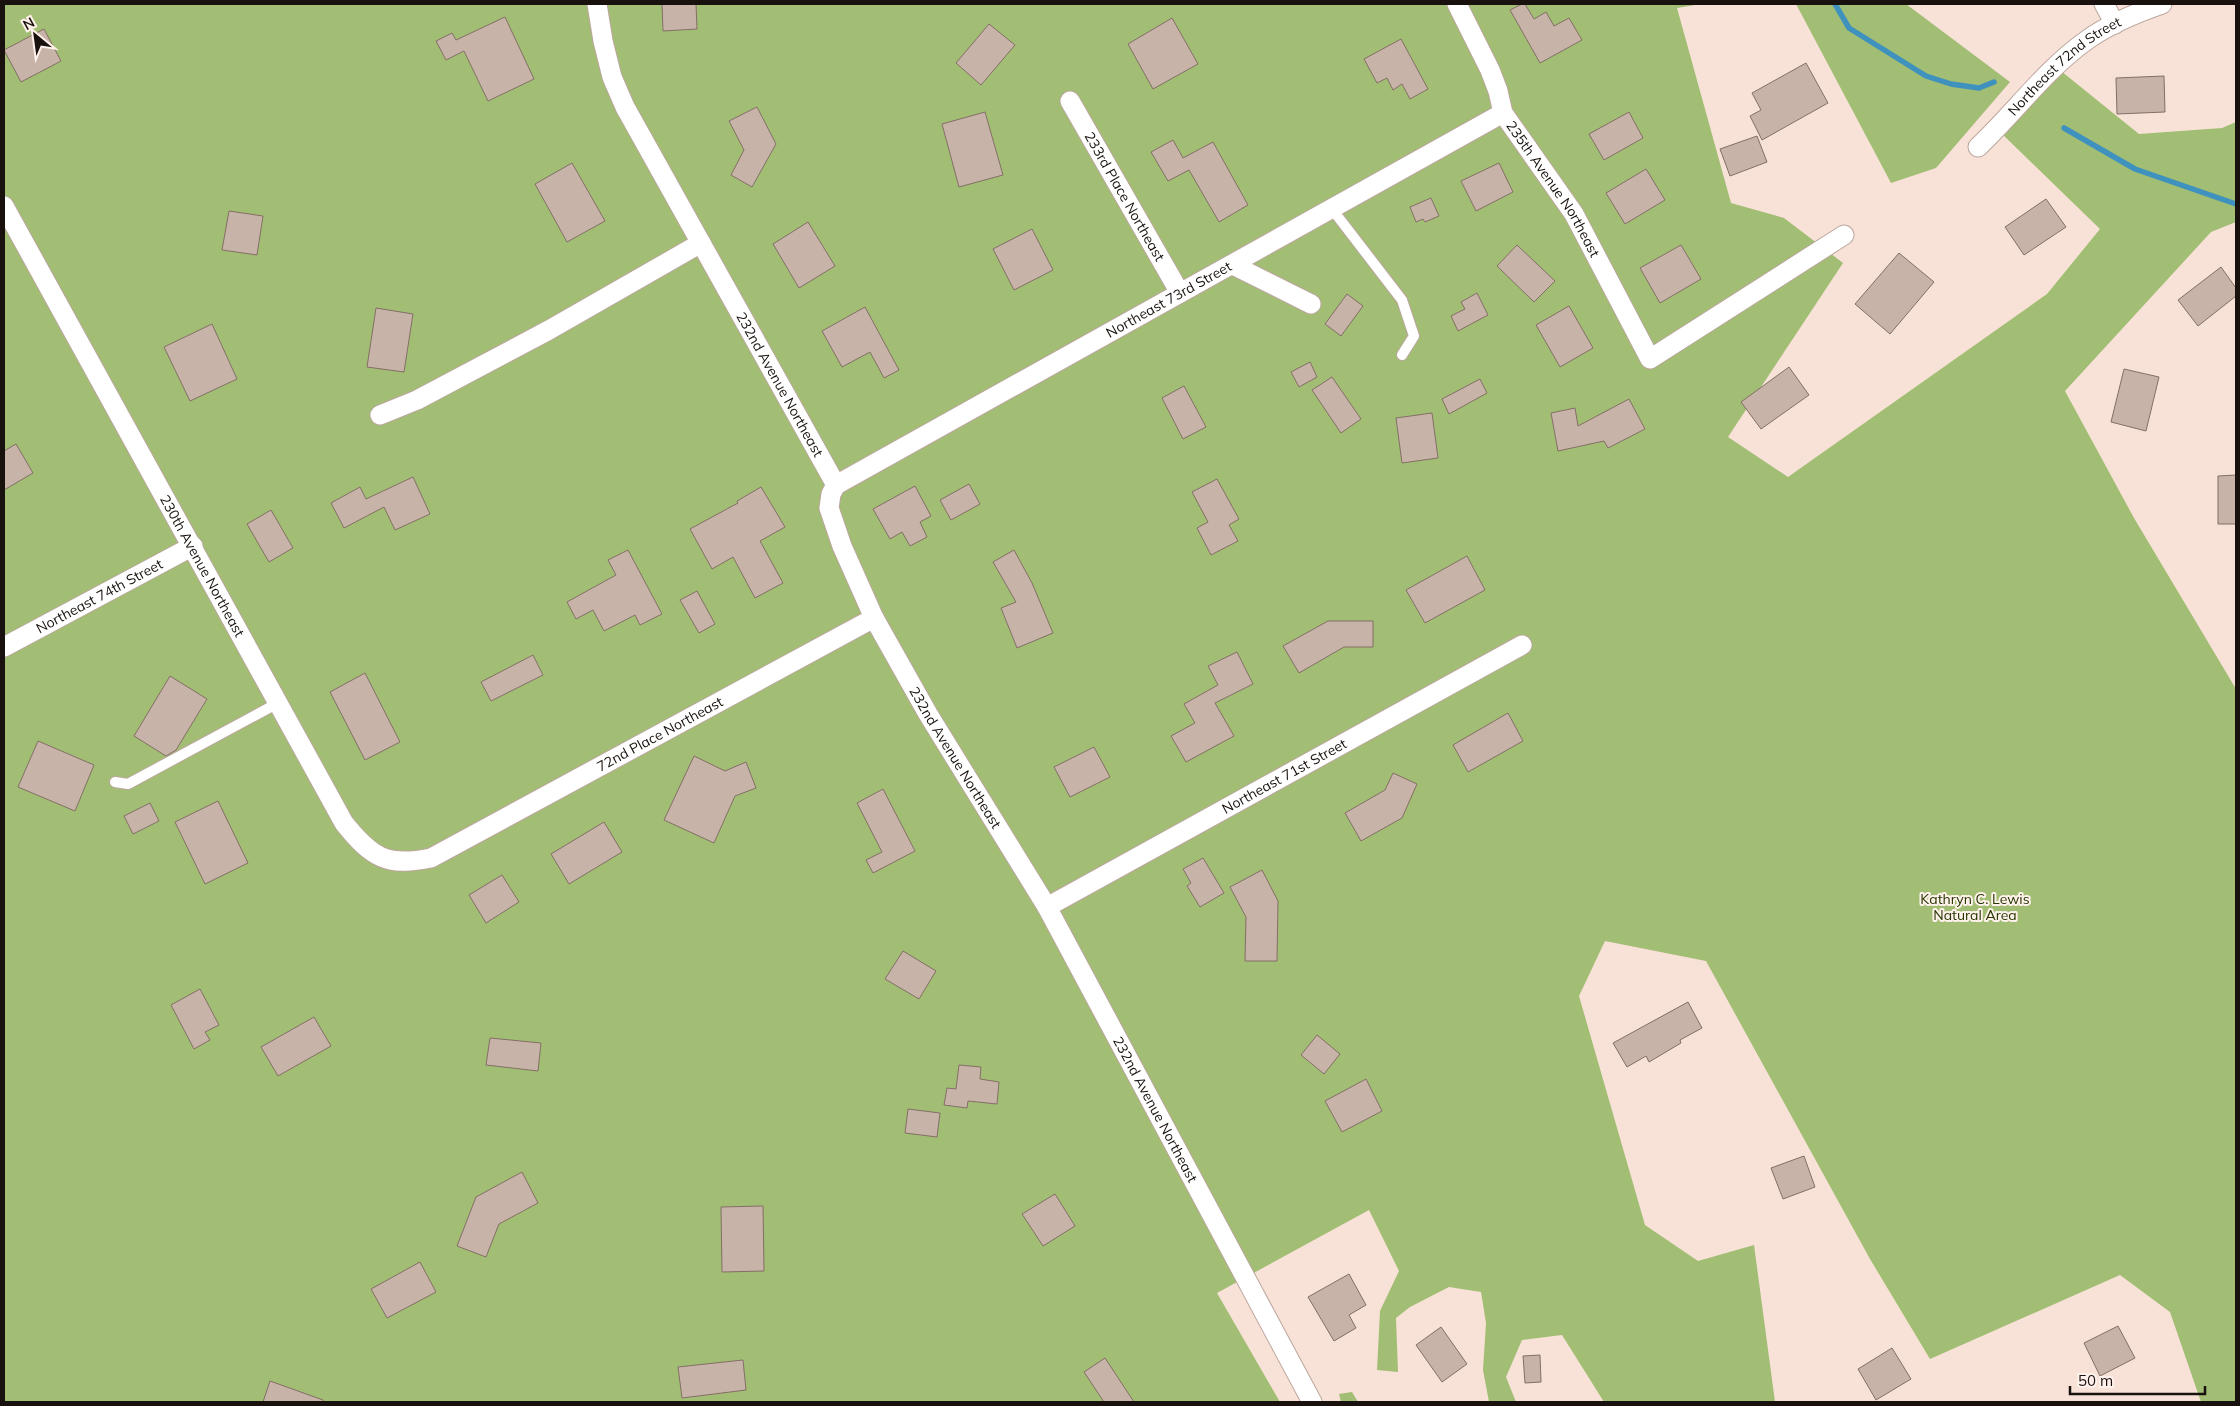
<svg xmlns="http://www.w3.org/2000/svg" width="2240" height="1406" font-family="Mulish,sans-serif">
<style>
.forest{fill:#a2bd74}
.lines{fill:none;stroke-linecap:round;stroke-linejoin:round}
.stream{stroke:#4092be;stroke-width:5.5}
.building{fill:#c8b3a9;stroke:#836f66}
.service-casing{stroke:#bca79d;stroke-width:12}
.minor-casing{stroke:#bca79d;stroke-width:21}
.service{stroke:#fff;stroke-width:10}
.minor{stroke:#fff;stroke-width:19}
.labels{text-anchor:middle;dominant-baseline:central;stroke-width:4;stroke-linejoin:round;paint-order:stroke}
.street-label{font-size:14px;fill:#18110d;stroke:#fff1eb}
.park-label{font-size:14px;fill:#253600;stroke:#fff1eb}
</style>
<rect width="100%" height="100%" fill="#f8e2d7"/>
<!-- forest -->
<g class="forest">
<path d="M4,4H1701L1677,8L1731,203L1784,218L1843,263L1728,437L1788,477L2047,294L2100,229L1997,129L2056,67L2139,134L2222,128L2236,122V222L2211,232L2065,391L2134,518L2236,689V1402H2201L2170,1312L2120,1275L1930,1359L1870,1259L1706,961L1605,941L1579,996L1645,1225L1698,1261L1754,1245L1775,1402H1604L1562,1335L1522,1340L1506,1377L1516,1402H1489L1483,1370L1486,1323L1481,1292L1449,1287L1410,1307L1396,1318L1398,1372L1377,1370L1380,1311L1399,1271L1369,1210L1217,1293L1280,1402H4Z"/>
<path d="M1796,4H1906L2010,82L1936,168L1891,183Z"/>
<path d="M1352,1392L1358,1402H1341L1339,1394Z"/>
</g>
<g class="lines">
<!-- stream -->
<g class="stream">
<path d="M1835,4L1849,28L1926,76L1951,84L1979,88L1994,82"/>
<path d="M2064,128L2135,169L2236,204"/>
</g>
</g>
<!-- building -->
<g class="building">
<path d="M662,4H696L697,29L663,31Z"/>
<path d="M1522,4H1525L1534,19L1546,12L1554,26L1569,18L1582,40L1540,63L1510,10Z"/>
<path d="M505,17L534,79L488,101L464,51L446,60L436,41L452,33L456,40Z"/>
<path d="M1172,18L1198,64L1153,89L1128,44Z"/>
<path d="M989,24L1015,45L981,85L956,63Z"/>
<path d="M44,29L61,61L21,82L4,50Z"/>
<path d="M1401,39L1428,89L1410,99L1402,84L1393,90L1387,78L1377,83L1364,59Z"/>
<path d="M1806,63L1828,103L1762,140L1750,116L1761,110L1752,93Z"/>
<path d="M2164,76L2165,112L2117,114L2116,78Z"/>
<path d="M757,107L776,144L752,187L731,175L744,150L729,121Z"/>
<path d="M985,112L1003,175L959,187L942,124Z"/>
<path d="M1629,112L1643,138L1604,160L1589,134Z"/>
<path d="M1757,136L1767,162L1730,176L1720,149Z"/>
<path d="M1173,140L1183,158L1213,142L1248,205L1219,222L1189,170L1168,181L1151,152Z"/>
<path d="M572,163L605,221L567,242L535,184Z"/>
<path d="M1499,163L1513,192L1476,211L1461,181Z"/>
<path d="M1646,169L1665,200L1625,224L1606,193Z"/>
<path d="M1431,198L1439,216L1425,222L1423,219L1416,222L1410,207Z"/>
<path d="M2046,199L2066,227L2024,255L2005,227Z"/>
<path d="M229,211L263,216L257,255L222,250Z"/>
<path d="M808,222L835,266L799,288L773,244Z"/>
<path d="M1032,229L1053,270L1014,290L993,249Z"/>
<path d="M1517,245L1555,281L1534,302L1497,266Z"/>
<path d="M1681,245L1701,279L1660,303L1640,268Z"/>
<path d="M1899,253L1934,282L1890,334L1855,304Z"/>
<path d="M2221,267L2236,288V296L2198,326L2178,300Z"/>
<path d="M1477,293L1488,315L1458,331L1451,316L1465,309L1461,302Z"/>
<path d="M1347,294L1363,306L1341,336L1325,324Z"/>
<path d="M1569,306L1593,348L1560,367L1536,325Z"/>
<path d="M865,307L899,370L884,378L870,352L842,367L822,331Z"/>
<path d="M376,308L413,314L404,372L367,367Z"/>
<path d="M212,324L237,379L190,401L164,347Z"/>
<path d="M1310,362L1317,377L1299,387L1291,372Z"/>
<path d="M1789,367L1809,395L1761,429L1741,402Z"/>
<path d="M2124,369L2159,377L2146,431L2111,422Z"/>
<path d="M1332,377L1361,419L1341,433L1312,390Z"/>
<path d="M1480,379L1487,393L1449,414L1442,399Z"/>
<path d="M1184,386L1206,427L1183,439L1162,398Z"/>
<path d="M1629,399L1645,429L1608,448L1604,441L1558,451L1551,413L1575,408L1578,426Z"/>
<path d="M1432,413L1438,458L1402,463L1396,418Z"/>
<path d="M16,444L33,473L4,490V451Z"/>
<path d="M2236,475V524H2218V476Z"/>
<path d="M413,477L430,514L395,530L384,507L344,528L331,503L360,487L366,499Z"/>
<path d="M1217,479L1239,519L1229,525L1238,541L1211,555L1197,528L1208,522L1192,492Z"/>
<path d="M969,484L980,504L951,520L940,500Z"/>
<path d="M915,486L931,516L920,522L927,537L910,546L902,532L890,539L873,509Z"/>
<path d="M761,487L785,527L760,541L783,583L755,598L733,557L712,569L690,529L738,503L737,501Z"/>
<path d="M271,510L293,548L269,562L247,524Z"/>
<path d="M628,550L662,614L640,625L635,615L604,631L593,610L576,619L567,602L616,575L608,560Z"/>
<path d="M1014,550L1032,583L1053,633L1017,648L1001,608L1016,602L993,562Z"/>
<path d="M1467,556L1485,590L1425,623L1406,590Z"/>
<path d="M697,591L715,624L699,633L680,600Z"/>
<path d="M1328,621H1373V647H1344L1299,673L1283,646Z"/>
<path d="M1237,652L1253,684L1215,703L1234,736L1186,762L1171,736L1195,723L1184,704L1218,685L1208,666Z"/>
<path d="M533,655L543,675L491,701L481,682Z"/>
<path d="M365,673L400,742L365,760L330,692Z"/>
<path d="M170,676L207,699L176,750L166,756L134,736Z"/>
<path d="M1508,713L1523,741L1468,772L1453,745Z"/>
<path d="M38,741L94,765L75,811L18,787Z"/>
<path d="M1094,747L1110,777L1070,797L1054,767Z"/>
<path d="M694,756L725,771L746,762L756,788L735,796L714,843L664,820Z"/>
<path d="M1393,773L1417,784L1402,818L1361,841L1345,813L1385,790Z"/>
<path d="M883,789L915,851L873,873L866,860L882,852L857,803Z"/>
<path d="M218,801L248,863L205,884L175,822Z"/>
<path d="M150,803L159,821L133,834L124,816Z"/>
<path d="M604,822L622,852L569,884L551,854Z"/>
<path d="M1203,858L1224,893L1200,907L1187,886L1191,883L1183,869Z"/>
<path d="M1262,870L1278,901L1277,961H1245L1246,917L1230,887Z"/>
<path d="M502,875L519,902L486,923L469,895Z"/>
<path d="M903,951L936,971L919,999L885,979Z"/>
<path d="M200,989L219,1025L205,1032L210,1040L194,1049L171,1005Z"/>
<path d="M1688,1002L1702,1028L1680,1040L1681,1043L1649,1062L1646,1056L1627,1067L1613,1043Z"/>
<path d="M314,1017L331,1046L278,1076L261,1047Z"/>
<path d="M1317,1035L1340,1054L1324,1074L1301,1055Z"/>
<path d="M490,1038L541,1043L538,1071L486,1065Z"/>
<path d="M959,1065L981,1067L980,1079L999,1082L997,1104L968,1101L967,1108L944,1105L947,1088L956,1089Z"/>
<path d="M1366,1079L1382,1111L1342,1132L1325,1101Z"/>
<path d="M908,1109L940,1113L937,1137L905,1133Z"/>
<path d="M1804,1156L1815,1187L1783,1199L1771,1168Z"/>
<path d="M522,1172L538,1203L499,1224L486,1257L457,1246L476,1197Z"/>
<path d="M1055,1194L1075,1226L1043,1246L1022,1214Z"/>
<path d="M763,1206L764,1271L722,1272L721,1207Z"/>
<path d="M420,1262L436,1292L387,1318L371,1289Z"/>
<path d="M1349,1274L1366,1305L1349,1315L1356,1328L1334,1341L1308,1297Z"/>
<path d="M2118,1326L2135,1358L2100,1376L2084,1343Z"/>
<path d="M1441,1327L1467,1364L1442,1382L1416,1345Z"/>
<path d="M1892,1348L1911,1379L1876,1400L1858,1369Z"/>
<path d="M1540,1355L1541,1382L1525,1383L1523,1356Z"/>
<path d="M1105,1358L1134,1402H1104L1084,1372Z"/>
<path d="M743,1360L746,1390L682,1398L678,1367Z"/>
<path d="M270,1381L323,1400V1402H263Z"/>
</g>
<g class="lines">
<defs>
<g id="service">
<path d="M1332,209L1402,300L1414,336L1402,355"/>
<path d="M115,782L128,784L278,703"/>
</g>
<g id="minor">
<path id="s1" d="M597,4L603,41L612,77L625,107L836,485L831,494L829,508L842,546L874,618L928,714L1047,907L1312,1402"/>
<path id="s2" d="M1457,4L1490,70L1498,91L1503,113L1574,214L1650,359L1844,235"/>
<path d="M2104,4L2115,24"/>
<path id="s3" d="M1070,101L1180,293"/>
<path id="s4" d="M1978,147C2014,113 2046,69 2087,40C2109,24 2136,13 2162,4"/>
<path id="s5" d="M4,206L344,823C372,858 387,867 431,858L874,618"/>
<path d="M1233,265L1311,304"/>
<path d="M380,415L417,400L549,330L701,243"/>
<path id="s6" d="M836,485L1503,113"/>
<path id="s7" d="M4,647L193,546"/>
<path id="s8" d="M1047,907L1522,645"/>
</g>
</defs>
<!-- service casing -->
<use href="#service" class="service-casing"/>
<!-- minor casing -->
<use href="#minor" class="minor-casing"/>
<!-- service -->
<use href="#service" class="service"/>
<!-- minor -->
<use href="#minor" class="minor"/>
</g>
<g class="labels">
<!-- street labels -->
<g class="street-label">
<text stroke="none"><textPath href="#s4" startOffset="119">Northeast 72nd Street</textPath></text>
<text stroke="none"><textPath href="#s2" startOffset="210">235th Avenue Northeast</textPath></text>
<text stroke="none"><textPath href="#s3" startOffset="110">233rd Place Northeast</textPath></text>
<text stroke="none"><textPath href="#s6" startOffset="381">Northeast 73rd Street</textPath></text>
<text stroke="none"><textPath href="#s1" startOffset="425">232nd Avenue Northeast</textPath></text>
<text stroke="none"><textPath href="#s5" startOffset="411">230th Avenue Northeast</textPath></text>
<text stroke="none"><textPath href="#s7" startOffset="108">Northeast 74th Street</textPath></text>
<text stroke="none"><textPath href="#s5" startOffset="1066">72nd Place Northeast</textPath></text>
<text stroke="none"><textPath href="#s1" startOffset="845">232nd Avenue Northeast</textPath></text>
<text stroke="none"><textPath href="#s8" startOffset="271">Northeast 71st Street</textPath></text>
<text stroke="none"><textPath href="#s1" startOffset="1250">232nd Avenue Northeast</textPath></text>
</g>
<!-- park labels -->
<g class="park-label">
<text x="1975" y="899">Kathryn C. Lewis<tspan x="1975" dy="16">Natural Area</tspan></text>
</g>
</g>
<!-- border -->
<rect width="2240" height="1406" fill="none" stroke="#18110d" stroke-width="10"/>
<!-- north arrow -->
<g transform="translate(35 35) rotate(331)" stroke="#fff1eb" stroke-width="4" paint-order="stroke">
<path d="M0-4L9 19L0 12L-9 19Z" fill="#18110d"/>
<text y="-8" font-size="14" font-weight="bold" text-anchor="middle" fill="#18110d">N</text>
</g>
<!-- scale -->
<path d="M2070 1386v8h135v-8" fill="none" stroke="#18110d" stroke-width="2.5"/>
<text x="2078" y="1386" font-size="15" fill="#18110d" stroke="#fff1eb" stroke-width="4" paint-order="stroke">50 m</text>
</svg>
